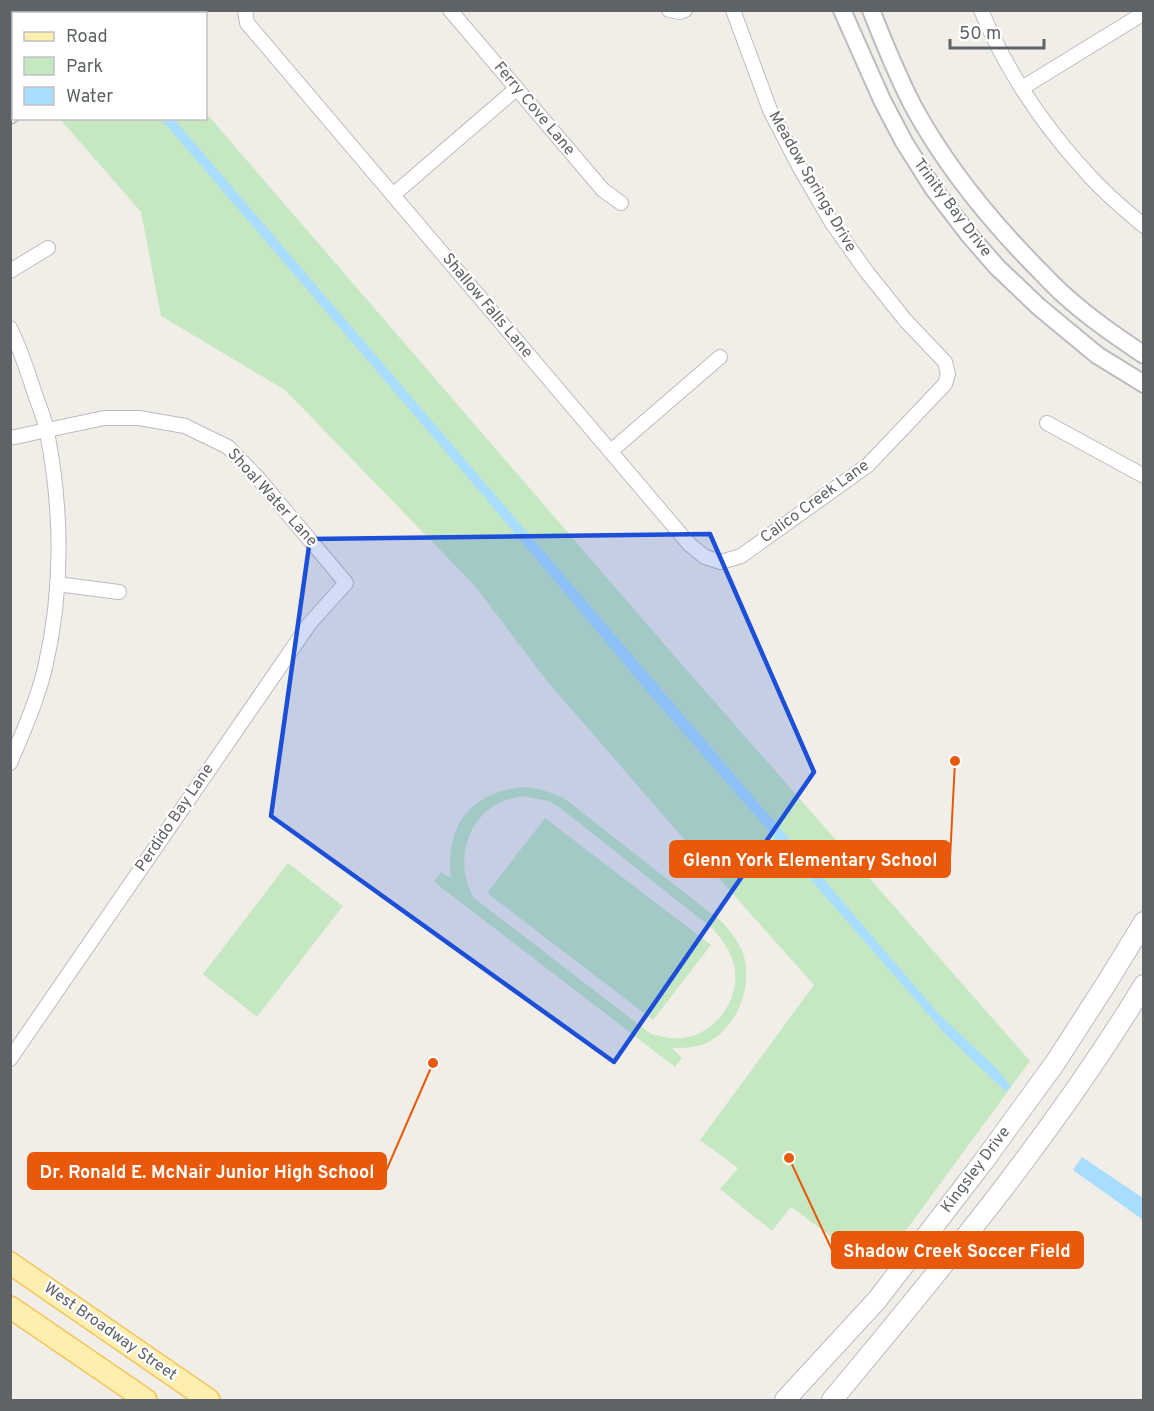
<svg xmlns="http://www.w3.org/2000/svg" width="1154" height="1411" font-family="Overpass,sans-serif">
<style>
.green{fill:#c5e8c3;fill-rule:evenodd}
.water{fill:#a9ddff}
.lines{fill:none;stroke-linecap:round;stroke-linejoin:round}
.minor-casing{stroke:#b9bcc1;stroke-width:16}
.tertiary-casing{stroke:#b9bcc1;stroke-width:20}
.secondary-casing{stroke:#b8bcc1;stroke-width:22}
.primary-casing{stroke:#f5c45c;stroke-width:24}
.minor{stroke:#fff;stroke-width:14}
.tertiary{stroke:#fff;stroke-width:16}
.secondary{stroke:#fff;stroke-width:20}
.primary{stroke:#ffefae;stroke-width:21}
.marked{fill:#1d4ed8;fill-opacity:0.2;stroke:#1d4ed8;stroke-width:4.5;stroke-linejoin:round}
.labels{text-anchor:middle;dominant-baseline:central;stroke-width:4.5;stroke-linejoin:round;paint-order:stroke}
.street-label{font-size:16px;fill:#5e6367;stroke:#fff}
.leader{fill:none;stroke:#e8590c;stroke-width:2}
.callout-dot{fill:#e8590c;stroke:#fff;stroke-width:2}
.callout{fill:#e8590c;stroke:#e8590c;stroke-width:2}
.callout-label{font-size:18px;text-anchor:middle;font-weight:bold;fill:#fff}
</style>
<rect width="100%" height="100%" fill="#f1eee7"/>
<!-- green -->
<g class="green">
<path d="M206,113L671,652L1030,1061L877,1270L791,1207L772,1231L720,1189L738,1168L700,1140L814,985L683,838L546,680L475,586L285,390L161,316L141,212L60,119L206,118Z"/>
<path d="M523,787C539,788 551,792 565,799L722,922C730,931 739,942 743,953C754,986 737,1030 704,1044C693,1048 683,1048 672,1048L682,1058L675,1067L434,882L441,872L451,878C445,826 470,792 523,787ZM522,796L549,801L559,807L713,929C722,940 731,951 734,965C741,996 719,1030 688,1037C676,1040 663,1037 651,1034L474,898C455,866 464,821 499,803C506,799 514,798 522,796Z"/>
<path d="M545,818L711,945L653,1020L487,893Z"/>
<path d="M288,863L343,906L257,1017L203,974Z"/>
</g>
<!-- water -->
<g class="water">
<path d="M161,119H174L938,1013L998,1070L1011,1087L1005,1091L945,1034L645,689L486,499Z"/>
<path d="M1082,1157L1143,1198V1220L1073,1170Z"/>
</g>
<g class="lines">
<defs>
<g id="minor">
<path d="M245,10L247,23L689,544L705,557L721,562L741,556L868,465L945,384L948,374L945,362L906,321L866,271L832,223L800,168L770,110L733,10"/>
<path d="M450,10L603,190L621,203"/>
<path d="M669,10L680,12L685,10"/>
<path d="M981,10C1006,70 1043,125 1086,172C1103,192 1124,209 1144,226"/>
<path d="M1022,88L1144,13"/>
<path d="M393,195L516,89"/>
<path d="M10,271L48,248"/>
<path d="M10,328C21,350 28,373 36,397C40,408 45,420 47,432C62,509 63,591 45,668C37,701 23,732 10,763"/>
<path d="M1047,423L1144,476"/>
<path d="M10,438L104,418H139L185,426L228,447L257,477L346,583L310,623L10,1059"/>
<path d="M611,451L720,357"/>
<path d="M57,584L119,592"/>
</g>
<g id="tertiary">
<path d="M842,10L882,100L904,142L933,188L969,235L997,267L1039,307L1097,355L1144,384"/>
<path d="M871,10C884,43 897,75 913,106C945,165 988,218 1034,265C1044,275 1053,285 1063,294C1088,317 1116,336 1144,355"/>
<path d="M106,14L108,10"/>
<path d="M10,115L14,112"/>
</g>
<g id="secondary">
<path d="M785,1400L877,1300L983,1162L1055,1063L1106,984L1144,922"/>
<path d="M832,1400C942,1268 1054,1133 1144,985"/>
</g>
<g id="primary">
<path d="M10,1263L209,1400"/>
<path d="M10,1307L146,1400"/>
</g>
</defs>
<!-- minor casing -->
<use href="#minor" class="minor-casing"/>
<!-- tertiary casing -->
<use href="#tertiary" class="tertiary-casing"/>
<!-- secondary casing -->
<use href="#secondary" class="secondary-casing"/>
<!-- primary casing -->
<use href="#primary" class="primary-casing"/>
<!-- minor -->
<use href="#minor" class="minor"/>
<!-- tertiary -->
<use href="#tertiary" class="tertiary"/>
<!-- secondary -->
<use href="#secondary" class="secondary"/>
<!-- primary -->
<use href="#primary" class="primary"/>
</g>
<!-- marked area -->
<path class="marked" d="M710,534L814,772L614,1062L271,816L310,539Z"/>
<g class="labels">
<!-- street labels -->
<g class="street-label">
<text transform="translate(534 109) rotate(50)">Ferry Cove Lane</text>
<text transform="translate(812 182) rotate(60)">Meadow Springs Drive</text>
<text transform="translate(952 208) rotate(53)">Trinity Bay Drive</text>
<text transform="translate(487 306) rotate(50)">Shallow Falls Lane</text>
<text transform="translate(272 498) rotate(48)">Shoal Water Lane</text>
<text transform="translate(815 502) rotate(-36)">Calico Creek Lane</text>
<text transform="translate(175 818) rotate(-56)">Perdido Bay Lane</text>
<text transform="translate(976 1170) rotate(-53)">Kingsley Drive</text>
<text transform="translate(110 1332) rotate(35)">West Broadway Street</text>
</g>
</g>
<!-- callouts -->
<path class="leader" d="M955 761L950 859M433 1063L386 1171M789 1158L832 1250"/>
<g class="callout-dot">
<circle cx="955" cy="761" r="6"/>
<circle cx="433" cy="1063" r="6"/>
<circle cx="789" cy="1158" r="6"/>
</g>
<g class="callout">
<rect x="670" y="841" width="280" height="36" rx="6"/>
<rect x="28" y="1153" width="358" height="36" rx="6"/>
<rect x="832" y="1232" width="251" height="36" rx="6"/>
</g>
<g class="callout-label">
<text x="810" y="866">Glenn York Elementary School</text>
<text x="207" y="1178">Dr. Ronald E. McNair Junior High School</text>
<text x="957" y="1257">Shadow Creek Soccer Field</text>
</g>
<!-- border -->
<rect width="1154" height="1411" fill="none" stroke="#5e6367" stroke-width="24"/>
<!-- legend -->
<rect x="12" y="12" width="195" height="108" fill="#ffffff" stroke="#bfc1c2" stroke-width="1.5"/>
<rect x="24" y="32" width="30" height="9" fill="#ffefae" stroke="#bfc1c2" stroke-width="1.5"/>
<text x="66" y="42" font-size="18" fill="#5e6367">Road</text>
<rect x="24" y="57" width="30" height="18" fill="#c5e8c3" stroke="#bfc1c2" stroke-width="1.5"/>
<text x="66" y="72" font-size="18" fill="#5e6367">Park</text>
<rect x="24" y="87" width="30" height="18" fill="#a9ddff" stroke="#bfc1c2" stroke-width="1.5"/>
<text x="66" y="102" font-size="18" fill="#5e6367">Water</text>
<!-- scale -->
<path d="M950 39v9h94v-9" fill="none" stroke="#5e6367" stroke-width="3"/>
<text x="959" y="39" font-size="18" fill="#5e6367" stroke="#ffffff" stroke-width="4.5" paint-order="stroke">50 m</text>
</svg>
